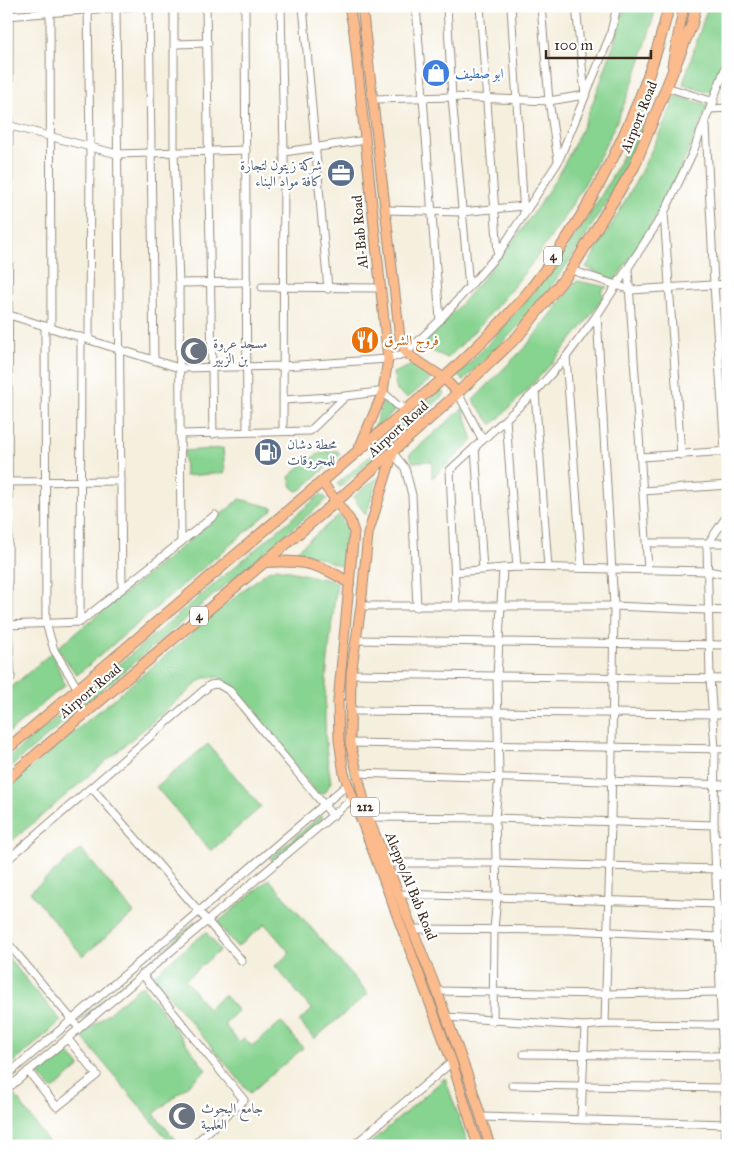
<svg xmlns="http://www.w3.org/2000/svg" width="734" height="1152" font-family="'IM FELL Great Primer',Amiri,serif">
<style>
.green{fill:#87d390;stroke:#617e57}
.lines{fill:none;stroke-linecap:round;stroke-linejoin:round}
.minor-casing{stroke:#988c7e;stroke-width:9}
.major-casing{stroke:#988c7e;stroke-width:11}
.highway-casing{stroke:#988c7e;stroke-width:12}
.minor{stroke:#fff;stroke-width:7}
.major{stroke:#fbbb8c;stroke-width:9}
.highway{stroke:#fbbb8c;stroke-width:10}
.labels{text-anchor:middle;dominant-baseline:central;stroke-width:4.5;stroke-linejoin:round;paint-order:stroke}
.shield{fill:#fff;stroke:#766a62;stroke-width:1}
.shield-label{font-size:12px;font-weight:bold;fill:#3b2a1e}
.shop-label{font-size:14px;fill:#366cbe;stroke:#fff;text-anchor:start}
.street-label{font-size:14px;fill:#3b2a1e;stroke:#fff}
.service-label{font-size:14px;fill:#4e5e75;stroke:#fff;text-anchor:end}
.food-label{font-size:14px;fill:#c56008;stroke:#fff;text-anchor:start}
.worship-label{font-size:14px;fill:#5b616d;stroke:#fff;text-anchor:start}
</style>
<rect width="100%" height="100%" fill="#fff"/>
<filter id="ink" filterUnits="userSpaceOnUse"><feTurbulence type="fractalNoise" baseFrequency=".02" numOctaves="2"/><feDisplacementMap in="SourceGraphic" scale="10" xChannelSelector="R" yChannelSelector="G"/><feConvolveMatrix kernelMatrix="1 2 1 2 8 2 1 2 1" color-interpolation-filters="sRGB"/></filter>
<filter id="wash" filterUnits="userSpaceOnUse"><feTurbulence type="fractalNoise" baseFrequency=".0096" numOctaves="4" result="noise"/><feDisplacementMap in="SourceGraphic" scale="20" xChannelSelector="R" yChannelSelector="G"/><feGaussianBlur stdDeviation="1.12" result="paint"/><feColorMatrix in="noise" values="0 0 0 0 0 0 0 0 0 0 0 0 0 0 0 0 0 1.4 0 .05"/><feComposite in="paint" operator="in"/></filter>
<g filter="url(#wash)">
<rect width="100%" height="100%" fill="#f5efde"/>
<!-- green -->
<g class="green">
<path d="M625,6H656C624,142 547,261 448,358L419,346C443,325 463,302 484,277C517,237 549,195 572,149C595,103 611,55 625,6Z"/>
<path d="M708,6H728V43L712,93L683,84Z"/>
<path d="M669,41L641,135L607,202L566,266L540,301L513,332L463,381L458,375C523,310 581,240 622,157C640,119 654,79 669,41Z"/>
<path d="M676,96L708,105C683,168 654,227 614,281L586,267C622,210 650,158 676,96Z"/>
<path d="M577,281L607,287L601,291L604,297C570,346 535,383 492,425L473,400L528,344Z"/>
<path d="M412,365L431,379L408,398L397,391L393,373Z"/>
<path d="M441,390L445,394L382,453L340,487L337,484L377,450L399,424Z"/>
<path d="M384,397L389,406L396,410L374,429Z"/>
<path d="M463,408L473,441L432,478V461L413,462L409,455Z"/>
<path d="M223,448L225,473L185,476L184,451Z"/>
<path d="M338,451L340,455L301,490L297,491L292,487L289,477C304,463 316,450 338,451Z"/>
<path d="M378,477L366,515L353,497Z"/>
<path d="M321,494L327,499L6,771V760Z"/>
<path d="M240,499L274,508L77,675L57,648Z"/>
<path d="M339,515L346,528L344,567L309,554L295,552Z"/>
<path d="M277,568L337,582C329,651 318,713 331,782L324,794L317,793L219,677L204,678L6,846V789L246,588L268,571Z"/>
<path d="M52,652L65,685L6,735V692Z"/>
<path d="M208,744L261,807L211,851L156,787Z"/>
<path d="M321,815L323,818L272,861L270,858Z"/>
<path d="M81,849L134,913L83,956L30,892Z"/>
<path d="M269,879L368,994L314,1039L299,1021L312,1010L275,966L290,953L265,924L237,947L217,923Z"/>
<path d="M196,921L197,923L146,966L144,965Z"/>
<path d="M206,932L220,950L185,980L208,1009L224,995L238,1011L224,1024L239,1042L244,1038L252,1046L281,1022L303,1048L250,1093L152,976Z"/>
<path d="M6,955L61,1021L10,1066L6,1061Z"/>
<path d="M133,974L135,976L82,1020L80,1019Z"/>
<path d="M142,985L206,1070L154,1114L181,1146H173L81,1036Z"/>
<path d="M65,1049L80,1066L53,1090L37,1073Z"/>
<path d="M445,1078L469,1146H367Z"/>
<path d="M15,1095L51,1146H6V1102Z"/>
</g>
</g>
<g filter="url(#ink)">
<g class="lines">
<defs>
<g id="minor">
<path d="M9,6L8,625L11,678"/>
<path d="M50,6L51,328"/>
<path d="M88,6L90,147L89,340"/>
<path d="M116,6L122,589"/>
<path d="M149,6L154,360"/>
<path d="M174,6V153L179,283L181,542"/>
<path d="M206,6L213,434"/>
<path d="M245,6L247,432"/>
<path d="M281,6L284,152L283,431"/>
<path d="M303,6L328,289"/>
<path d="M416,6L440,320"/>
<path d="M447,6L452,97L469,287"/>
<path d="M480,6L498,254"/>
<path d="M511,6L524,215"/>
<path d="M541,6L549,101L558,160"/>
<path d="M6,16L137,6"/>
<path d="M175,44L208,43"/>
<path d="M666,87L714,102"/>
<path d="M374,99L452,97L549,101L585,95L576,6"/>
<path d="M711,109L728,108"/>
<path d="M7,125L117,154L246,150"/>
<path d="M706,125L714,284L725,452"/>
<path d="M284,152L366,140"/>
<path d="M387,210L461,212L524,206"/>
<path d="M664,213L681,455"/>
<path d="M628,269L648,570"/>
<path d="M571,270L631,290L728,284"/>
<path d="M179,283L247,282"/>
<path d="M262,287L379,288"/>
<path d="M6,314L179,368L284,366L388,359L406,353L440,320L498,254L558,162L610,36L617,6"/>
<path d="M597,315L614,606L611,822L605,1024"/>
<path d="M45,326L46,623L54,650L78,689"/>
<path d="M566,357L582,568"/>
<path d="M535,392L548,567"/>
<path d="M458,393L482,439"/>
<path d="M284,400L346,396L378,392H383L398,406L408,408"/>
<path d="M506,419L517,567"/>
<path d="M180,434L310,431L346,396"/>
<path d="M475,447L483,570"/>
<path d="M393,453L405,468L412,495L417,607"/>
<path d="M641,457L728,451"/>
<path d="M6,482L121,481"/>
<path d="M643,491L728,485"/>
<path d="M646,543H728"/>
<path d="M455,572L517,567L708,571L728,575"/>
<path d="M361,606H614L728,611"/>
<path d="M456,607L450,470L535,392L566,357L597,315L664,213L693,152L728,61"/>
<path d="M80,622L81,337"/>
<path d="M6,625L80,622L215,515"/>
<path d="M356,640L728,645"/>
<path d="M351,674L728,679"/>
<path d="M350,711L728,714"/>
<path d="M350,743L728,749"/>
<path d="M356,773L728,785"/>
<path d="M92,788L242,961"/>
<path d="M368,817L495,818L714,825"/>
<path d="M715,839L728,838"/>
<path d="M6,861L210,685L218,684L230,691L333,816"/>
<path d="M388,863H496L717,869L720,876L728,875"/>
<path d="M400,894L718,904"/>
<path d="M718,911H728"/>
<path d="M413,929L569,930L719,937"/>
<path d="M6,941L79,1028"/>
<path d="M142,974L244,1100L192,1146"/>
<path d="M437,991L605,994L721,992"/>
<path d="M446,1017L585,1026L605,1024L722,1025"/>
<path d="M493,1021L494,929L497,897L495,818L499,777L497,677L503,568"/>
<path d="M524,1054L723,1056"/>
<path d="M28,1071L57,1107L97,1075L67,1038"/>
<path d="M6,1076L347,785"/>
<path d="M512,1085L727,1088"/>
<path d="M6,1090L352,799"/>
<path d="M482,1117L728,1124"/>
<path d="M581,1119L585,1026"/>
<path d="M353,1146L452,1062"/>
<path d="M726,1146L714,825L715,749L710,678L707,545L724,520H728"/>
</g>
<g id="major">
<path d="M349,6L354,32L388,359L383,392L358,451"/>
<path d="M362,6L400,338L406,353L444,378L458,393"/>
<path d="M672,65L684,6"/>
<path d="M393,453L368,534L361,606L351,674L350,743L368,817L437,991L470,1082L490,1146"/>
<path d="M322,482L350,520L354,532L338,702L339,740L344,774L452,1062L478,1146"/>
</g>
<g id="highway">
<path d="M264,562C300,560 319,562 349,583"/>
<path d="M6,750L444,378C474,350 503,322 529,291C593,210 645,106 669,6"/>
<path d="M6,780L337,501L448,402L518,336L571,270L634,167L692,24L696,6"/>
</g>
</defs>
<!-- minor casing -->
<use href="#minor" class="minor-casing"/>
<!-- major casing -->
<use href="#major" class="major-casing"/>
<!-- highway casing -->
<use href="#highway" class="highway-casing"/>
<!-- minor -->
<use href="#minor" class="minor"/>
<!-- major -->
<use href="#major" class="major"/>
<!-- highway -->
<use href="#highway" class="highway"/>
</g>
</g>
<!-- icons -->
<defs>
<symbol id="shop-disc" viewBox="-11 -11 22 22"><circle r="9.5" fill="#3f7fe0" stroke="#fff"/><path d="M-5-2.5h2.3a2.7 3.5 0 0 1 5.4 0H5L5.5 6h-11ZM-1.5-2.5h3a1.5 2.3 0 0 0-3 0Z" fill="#fff"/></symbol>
<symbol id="office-disc" viewBox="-11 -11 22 22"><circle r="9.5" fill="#5c6f8a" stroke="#fff"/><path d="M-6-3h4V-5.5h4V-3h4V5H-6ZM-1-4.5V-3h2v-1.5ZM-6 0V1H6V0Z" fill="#fff"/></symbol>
<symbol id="restaurant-disc" viewBox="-11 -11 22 22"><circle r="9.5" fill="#e8710a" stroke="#fff"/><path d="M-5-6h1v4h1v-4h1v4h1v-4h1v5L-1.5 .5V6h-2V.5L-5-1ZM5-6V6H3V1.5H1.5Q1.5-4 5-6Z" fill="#fff"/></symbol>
<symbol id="mosque-disc" viewBox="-11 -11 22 22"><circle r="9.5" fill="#6b7280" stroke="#fff"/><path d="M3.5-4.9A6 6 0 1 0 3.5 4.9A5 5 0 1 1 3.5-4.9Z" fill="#fff"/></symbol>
<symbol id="fuel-disc" viewBox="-11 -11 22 22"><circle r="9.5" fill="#5c6f8a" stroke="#fff"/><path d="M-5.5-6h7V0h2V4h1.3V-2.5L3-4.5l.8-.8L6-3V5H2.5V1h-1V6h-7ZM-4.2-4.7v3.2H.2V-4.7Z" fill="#fff"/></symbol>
</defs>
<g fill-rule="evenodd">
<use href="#shop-disc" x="420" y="57" width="32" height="32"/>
<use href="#office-disc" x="325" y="157" width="32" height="32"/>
<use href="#restaurant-disc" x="349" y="324" width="32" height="32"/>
<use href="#mosque-disc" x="178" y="335" width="32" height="32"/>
<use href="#fuel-disc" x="252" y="436" width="32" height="32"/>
<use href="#mosque-disc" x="166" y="1100" width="32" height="32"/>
</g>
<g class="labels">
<!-- shield labels -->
<g class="shield">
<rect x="544" y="246.5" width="18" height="19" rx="4"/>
<rect x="190" y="606.5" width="18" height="19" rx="4"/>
<rect x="351" y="797.5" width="28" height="19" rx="4"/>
</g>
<g class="shield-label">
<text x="553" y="256">4</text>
<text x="199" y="616">4</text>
<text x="365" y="807">212</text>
</g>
<!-- shop labels -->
<g class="shop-label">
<text x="455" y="73">ابو صطيف</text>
</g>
<!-- street labels -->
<g class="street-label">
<text transform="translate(639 117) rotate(-68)">Airport Road</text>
<text transform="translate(360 232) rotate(-95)">Al-Bab Road</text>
<text transform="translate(398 429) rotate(-42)">Airport Road</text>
<text transform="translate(90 691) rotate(-40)">Airport Road</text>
<text transform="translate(411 886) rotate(68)">Aleppo/Al Bab Road</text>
</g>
<!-- service labels -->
<g class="service-label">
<text x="322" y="165">شركة زيتون لتجارة<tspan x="322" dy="16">كافة مواد البناء</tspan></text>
<text x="287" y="444" text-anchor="start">محطة دشان<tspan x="287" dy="16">للمحروقات</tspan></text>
</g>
<!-- food labels -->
<g class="food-label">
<text x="384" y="340">فروج الشرق</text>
</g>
<!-- worship labels -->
<g class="worship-label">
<text x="213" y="343">مسجد عروة<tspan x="213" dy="16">بن الزبير</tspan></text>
<text x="201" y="1108">جامع البحوث<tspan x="201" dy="16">العلمية</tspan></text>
</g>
</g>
<!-- margin -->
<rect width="734" height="1152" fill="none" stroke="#fff" stroke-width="25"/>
<!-- scale -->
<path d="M546 50v8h105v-8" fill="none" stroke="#3b2a1e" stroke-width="2.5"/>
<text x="554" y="50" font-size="15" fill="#3b2a1e" stroke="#ffffff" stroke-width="4" paint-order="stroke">100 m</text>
</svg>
